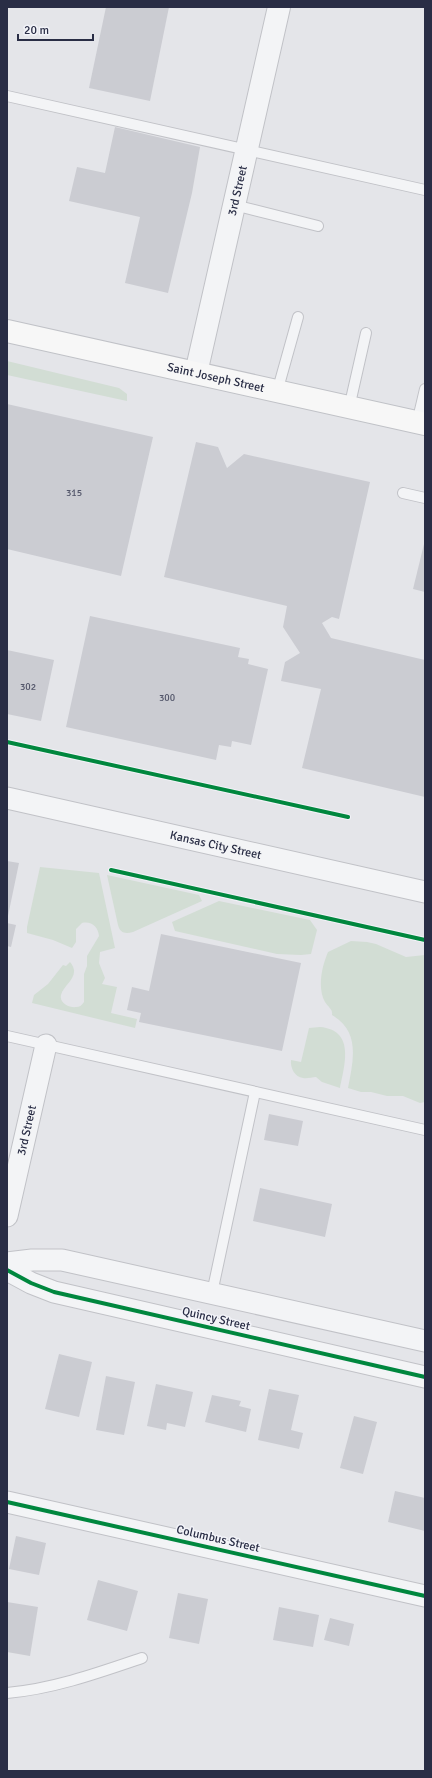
<svg xmlns="http://www.w3.org/2000/svg" width="432" height="1778" font-family="Signika,sans-serif">
<style>
.green{fill:#d2ddd4}
.building{fill:#cbccd2}
.lines{fill:none;stroke-linecap:round;stroke-linejoin:round}
.service-casing{stroke:#c1c2c7;stroke-width:12}
.minor-casing{stroke:#c1c2c7;stroke-width:23}
.tertiary-casing{stroke:#c1c2c7;stroke-width:24}
.primary-casing{stroke:#c0c2c7;stroke-width:24}
.service{stroke:#f3f4f6;stroke-width:10}
.minor{stroke:#f3f4f6;stroke-width:21}
.tertiary{stroke:#f3f4f6;stroke-width:22}
.primary{stroke:#f7f7f7;stroke-width:22}
.cycleway-casing{stroke:#f2f3f8;stroke-width:6}
.cycleway{stroke:#00873e;stroke-width:4}
.labels{text-anchor:middle;dominant-baseline:central;stroke-width:3;stroke-linejoin:round;paint-order:stroke}
.number-label{font-size:10px;fill:#53566a}
.street-label{font-size:12px;fill:#292d45;stroke:#f2f3f8}
</style>
<rect width="100%" height="100%" fill="#e4e5e9"/>
<!-- green -->
<g class="green">
<path d="M7,361L119,388L127,394V401L7,375Z"/>
<path d="M40,867L99,873L115,948L100,952L99,963L105,978L102,984L117,987L111,1013L137,1019L135,1028L32,1003L34,995L48,984L63,965L66,966L70,962C82,976 64,984 61,995C59,1003 70,1008 76,1007C80,1007 82,1005 84,1002V974L87,966V956L99,936C98,927 92,921 82,923L76,929V942L72,948L53,940L27,933V927Z"/>
<path d="M107,875L199,895L202,901L133,932C125,934 120,933 118,925Z"/>
<path d="M219,901L310,920L317,930L311,954L301,955L277,954L175,931L172,922Z"/>
<path d="M351,941L367,942L376,944L406,957L425,955V1102L420,1103L403,1096H387L371,1092H361L348,1088C353,1061 361,1032 332,1015C333,1009 328,1007 325,1002C317,988 322,966 328,952Z"/>
<path d="M320,1027C355,1030 345,1064 340,1088L322,1082L316,1077C312,1077 307,1079 303,1078C295,1077 290,1068 291,1060L301,1062L309,1028Z"/>
</g>
<!-- building -->
<g class="building">
<path d="M106,7H169L150,101L89,88Z"/>
<path d="M115,127L200,147L192,193L168,293L125,283L140,217L69,201L77,167L105,173Z"/>
<path d="M7,404L153,437L121,576L7,549Z"/>
<path d="M196,442L218,447L227,468L244,454L370,482L339,619L332,617L322,623L331,638L425,660V797L302,768L321,689L281,681L285,662L300,653L283,627L287,606L164,577Z"/>
<path d="M424,544H425V592L413,589Z"/>
<path d="M90,616L240,648L238,657L249,659L248,664L268,669L251,745L232,741L231,747L219,745L216,760L66,727Z"/>
<path d="M7,650L54,660L41,721L7,714Z"/>
<path d="M7,861L19,863L8,916H7Z"/>
<path d="M7,923L16,925L11,947L7,946Z"/>
<path d="M161,934L301,963L282,1051L139,1022L141,1013L127,1010L132,987L149,991Z"/>
<path d="M269,1114L303,1121L298,1146L264,1140Z"/>
<path d="M260,1188L332,1204L325,1237L253,1221Z"/>
<path d="M59,1354L92,1362L79,1417L45,1409Z"/>
<path d="M106,1376L135,1382L124,1435L96,1430Z"/>
<path d="M156,1384L193,1392L185,1427L167,1423L166,1430L147,1426Z"/>
<path d="M269,1389L299,1395L291,1430L303,1433L299,1449L258,1440Z"/>
<path d="M212,1395L241,1401L239,1406L251,1409L246,1432L205,1422Z"/>
<path d="M354,1416L377,1422L363,1474L340,1468Z"/>
<path d="M395,1491L425,1498V1531L388,1522Z"/>
<path d="M16,1536L46,1543L39,1575L9,1569Z"/>
<path d="M98,1580L138,1591L127,1631L87,1620Z"/>
<path d="M178,1593L208,1599L199,1644L169,1638Z"/>
<path d="M7,1602L38,1607L30,1656L7,1652Z"/>
<path d="M279,1607L319,1615L313,1647L273,1640Z"/>
<path d="M330,1618L354,1624L349,1646L324,1640Z"/>
</g>
<g class="lines">
<defs>
<g id="service">
<path d="M7,96L425,190"/>
<path d="M234,205L318,226"/>
<path d="M277,392L298,317"/>
<path d="M349,408L366,333"/>
<path d="M417,423L425,389"/>
<path d="M403,493L425,498"/>
<path d="M7,1036L425,1130"/>
<path d="M212,1293L255,1092"/>
<path d="M7,1693C53,1689 98,1673 142,1658"/>
</g>
<g id="minor">
<path id="s1" d="M7,798L425,892"/>
<path id="s2" d="M7,1216L46,1045"/>
<path d="M7,1263L32,1260H62L425,1341"/>
<path d="M7,1270L31,1283L54,1292L425,1377"/>
<path d="M7,1502L425,1596"/>
</g>
<g id="tertiary">
<path id="s3" d="M196,373L279,7"/>
</g>
<g id="primary">
<path id="s4" d="M7,331L425,424"/>
</g>
</defs>
<!-- service casing -->
<use href="#service" class="service-casing"/>
<!-- minor casing -->
<use href="#minor" class="minor-casing"/>
<!-- tertiary casing -->
<use href="#tertiary" class="tertiary-casing"/>
<!-- primary casing -->
<use href="#primary" class="primary-casing"/>
<!-- service -->
<use href="#service" class="service"/>
<!-- minor -->
<use href="#minor" class="minor"/>
<!-- tertiary -->
<use href="#tertiary" class="tertiary"/>
<!-- primary -->
<use href="#primary" class="primary"/>
<defs>
<g id="cycleway">
<path d="M7,742L348,817"/>
<path d="M111,870L425,940"/>
<path d="M7,1270L31,1283L54,1292L425,1377"/>
<path d="M7,1502L425,1596"/>
</g>
</defs>
<!-- cycleway casing -->
<use href="#cycleway" class="cycleway-casing"/>
<!-- cycleway -->
<use href="#cycleway" class="cycleway"/>
</g>
<g class="labels">
<!-- number labels -->
<g class="number-label">
<text x="74" y="493">315</text>
<text x="28" y="687">302</text>
<text x="167" y="698">300</text>
</g>
<!-- street labels -->
<g class="street-label">
<text stroke="none"><textPath href="#s3" startOffset="187">3rd Street</textPath></text>
<text stroke="none"><textPath href="#s4" startOffset="214">Saint Joseph Street</textPath></text>
<text stroke="none"><textPath href="#s1" startOffset="214">Kansas City Street</textPath></text>
<text stroke="none"><textPath href="#s2" startOffset="88">3rd Street</textPath></text>
<text transform="translate(216 1319) rotate(13)">Quincy Street</text>
<text transform="translate(218 1539) rotate(13)">Columbus Street</text>
</g>
</g>
<!-- border -->
<rect width="432" height="1778" fill="none" stroke="#292d45" stroke-width="16"/>
<!-- scale -->
<path d="M18 34v6h75v-6" fill="none" stroke="#292d45" stroke-width="2"/>
<text x="24" y="34" font-size="12" fill="#292d45" stroke="#f2f3f8" stroke-width="3" paint-order="stroke">20 m</text>
</svg>
